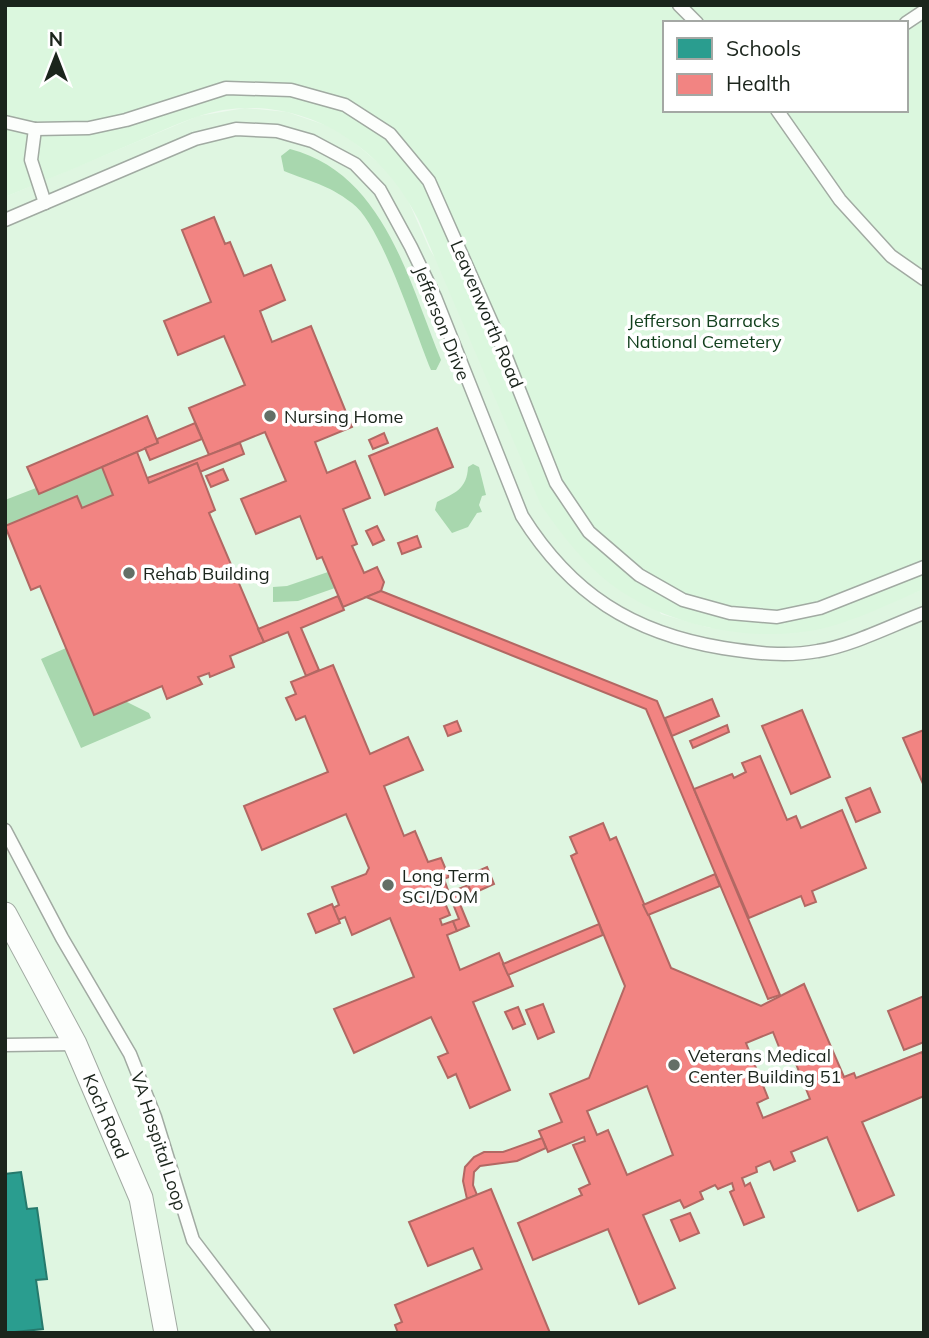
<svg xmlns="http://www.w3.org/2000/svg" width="929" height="1338" font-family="Mulish,sans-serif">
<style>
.built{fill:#dff6e1}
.green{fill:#dbf7de;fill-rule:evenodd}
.water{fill:#a8d7ae}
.schools{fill:#2a9d8f;stroke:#26796c;stroke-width:2}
.health{fill:#f28482;stroke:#b26863;stroke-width:2;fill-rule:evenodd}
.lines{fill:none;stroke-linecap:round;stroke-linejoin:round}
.service-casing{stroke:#a1aaa2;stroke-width:15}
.minor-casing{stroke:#a1aaa2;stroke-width:25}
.service{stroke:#fcfefc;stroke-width:12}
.minor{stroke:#fcfefc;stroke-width:23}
.poi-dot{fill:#646f66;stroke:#fff;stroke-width:2.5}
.labels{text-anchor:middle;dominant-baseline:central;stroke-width:7;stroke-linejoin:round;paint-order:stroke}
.street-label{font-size:18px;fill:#1b251c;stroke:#fff}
.park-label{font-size:18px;fill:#113f1c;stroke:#fff}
.poi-label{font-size:18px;fill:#1b251c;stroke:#fff;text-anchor:start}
</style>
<rect width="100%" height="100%" fill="#edf9ee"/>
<!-- built -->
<path class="built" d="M245,108L287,112L328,126L348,137L383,167L403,189L430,250L661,614L710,628H823L924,589V1333H5V197L198,116Z"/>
<!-- green -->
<path class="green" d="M5,5H924V589C891,603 859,619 825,628C754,644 671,628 612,585C584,564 561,534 541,505L418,219C382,146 306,97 223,110C195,115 169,128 143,139C97,159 51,178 5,197ZM665,23H906V110H665Z"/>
<!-- water -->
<g class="water">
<path d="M290,149C384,173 409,282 441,360L436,370H431C415,332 382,225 352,203C327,184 311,182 284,171L281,156Z"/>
<path d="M473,464L479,467L486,495L482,496L479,505L482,512L477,513L468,527L452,533L435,510L437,502C455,493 467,489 468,467Z"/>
<path d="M102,467L113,495L82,508L76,497L5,526V500L36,488L39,494Z"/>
<path d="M328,572L335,588L298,601L273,602V587L287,586Z"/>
<path d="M66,648L94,714L125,701L149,713L151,718L81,748L41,659Z"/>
</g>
<!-- schools -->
<path class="schools" d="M21,1172L27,1209L37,1208L47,1279L36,1280L43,1329L5,1333V1174Z"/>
<!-- health -->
<g class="health">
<path d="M214,217L225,244L230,242L244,276L271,265L285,300L260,311L272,342L311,326L352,427L315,442L327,473L355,461L370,498L343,509L357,544L352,546L364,573L377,567L384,582L381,591L343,607L322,557L317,559L300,516L256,534L241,499L286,481L265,432L209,455L189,408L245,385L224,336L178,355L164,321L211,302L182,230Z"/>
<path d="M147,416L158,443L39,494L27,467Z"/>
<path d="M195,423L202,439L150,460L145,448L158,443L157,439Z"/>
<path d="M437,428L453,467L385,495L369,456Z"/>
<path d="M384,433L388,443L373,449L369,440Z"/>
<path d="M240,443L244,454L200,472L197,463L149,483L147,478Z"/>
<path d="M137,452L149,483L197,463L215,510L209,513L264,642L230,656L234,667L210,677L209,673L198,677L202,684L167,699L162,686L94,715L40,586L31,590L5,526L77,496L82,508L113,495L102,467Z"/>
<path d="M223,469L228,480L211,487L206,476Z"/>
<path d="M377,526L384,540L373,545L366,531Z"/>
<path d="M417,536L421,547L402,554L398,543Z"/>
<path d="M381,591L657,701L780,995L768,999L646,709L366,597Z"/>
<path d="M338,596L344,610L301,628L319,670L306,676L288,632L264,642L258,629Z"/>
<path d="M333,665L370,754L408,737L423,770L384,786L404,836L415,831L428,862L441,858L449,877L436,882L450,915L440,919L442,925L453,921L457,931L447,935L460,970L499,953L513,986L473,1002L510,1090L470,1108L456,1074L448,1078L438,1057L448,1053L431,1017L354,1053L334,1009L414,977L390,918L352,935L345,917L338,920L333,908L339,905L332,887L366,874L369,868L346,814L262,850L244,806L328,772L305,716L296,720L286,698L296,694L291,682Z"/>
<path d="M712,699L719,716L672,736L665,718Z"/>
<path d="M802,710L830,777L791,794L762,726Z"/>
<path d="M457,721L461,731L448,736L444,726Z"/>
<path d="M727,725L729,732L693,748L690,741Z"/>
<path d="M924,730V786L903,738Z"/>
<path d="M760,756L787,820L796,816L801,828L842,810L866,868L812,891L816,902L805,906L801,896L749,918L694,789L732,774L734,778L746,772L742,763Z"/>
<path d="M870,788L880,812L856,822L846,798Z"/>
<path d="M603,823L610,840L616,837L671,968L761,1006L804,984L844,1077L854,1073L856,1078L922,1052L924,1058V1096L862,1122L894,1195L858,1211L827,1137L791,1152L795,1161L774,1170L770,1161L756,1167L757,1172L742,1178L745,1186L750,1183L764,1217L744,1225L730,1192L734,1190L732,1183L718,1189L715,1185L700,1192L703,1199L684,1208L680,1200L643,1215L675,1288L639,1304L608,1229L533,1260L518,1223L582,1195L579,1189L590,1184L573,1145L585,1141L584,1137L548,1152L539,1131L562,1122L550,1094L589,1078L625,986L571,856L577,853L570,837ZM773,1032L783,1057L792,1054L810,1099L763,1118L757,1103L768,1098L746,1043ZM647,1086L673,1155L627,1175L608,1130L597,1135L587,1111Z"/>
<path d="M487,867L494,884L472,894L464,877Z"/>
<path d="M715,874L720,886L648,915L643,905Z"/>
<path d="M444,879L449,893L468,885L471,892L457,897L469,926L457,931L453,921L459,919L451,899L444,902L436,882Z"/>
<path d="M332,904L340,923L316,933L308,914Z"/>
<path d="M599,924L603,935L508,975L503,964Z"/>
<path d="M924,996V1042L904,1050L888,1011Z"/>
<path d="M543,1004L554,1032L538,1039L526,1010Z"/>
<path d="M518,1007L525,1024L513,1029L505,1012Z"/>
<path d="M542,1138L546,1148L517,1161L480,1166L474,1172L473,1185L477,1195L467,1199L463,1181L465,1167L474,1157L484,1152H503Z"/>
<path d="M491,1189L550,1333H398L395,1325L402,1322L395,1305L482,1269L473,1248L428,1266L409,1222Z"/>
<path d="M690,1213L699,1233L680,1241L671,1220Z"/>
</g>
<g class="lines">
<defs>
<g id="service">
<path d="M679,5L697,23"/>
<path d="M906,23L924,11"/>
<path d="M777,110L840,200L891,256L924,279"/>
<path d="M5,122L35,129L89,128L126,120L226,88L291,90L345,105L390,134L429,181L499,339L556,483L589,532L639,575L683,600L730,613L777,617L820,608L924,567"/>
<path d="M35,129L31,160L45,203"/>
<path d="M5,220L195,139L236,129L277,131L312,141L355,164L380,190L411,247L435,297L522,516C571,594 632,633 723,648C755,653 786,657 818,651C851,646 892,625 924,613"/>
<path d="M5,830L62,938L130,1054L155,1117L193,1240L264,1333"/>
<path d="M5,1045L75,1044"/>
</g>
<path id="minor" d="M5,914L75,1044L141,1198L166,1333"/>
</defs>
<!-- service casing -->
<use href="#service" class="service-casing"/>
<!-- minor casing -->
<use href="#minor" class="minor-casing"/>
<!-- service -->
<use href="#service" class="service"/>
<!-- minor -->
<use href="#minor" class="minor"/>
</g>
<!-- markers -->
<g class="poi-dot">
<circle cx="270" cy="416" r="7"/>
<circle cx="129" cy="573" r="7"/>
<circle cx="388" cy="885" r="7"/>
<circle cx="674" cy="1065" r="7"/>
</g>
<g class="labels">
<!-- street labels -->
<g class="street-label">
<text transform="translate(487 314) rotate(67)">Leavenworth Road</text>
<text transform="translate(442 323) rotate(68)">Jefferson Drive</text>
<text transform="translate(106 1116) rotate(67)">Koch Road</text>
<text transform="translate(159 1141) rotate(72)">VA Hospital Loop</text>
</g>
<!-- park labels -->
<g class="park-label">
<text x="704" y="320">Jefferson Barracks<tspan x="704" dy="21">National Cemetery</tspan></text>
</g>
<!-- poi labels -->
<g class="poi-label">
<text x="284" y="416">Nursing Home</text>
<text x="143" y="573">Rehab Building</text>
<text x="402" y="875">Long Term<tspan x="402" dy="21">SCI/DOM</tspan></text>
<text x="688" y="1055">Veterans Medical<tspan x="688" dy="21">Center Building 51</tspan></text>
</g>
</g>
<!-- border -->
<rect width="929" height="1338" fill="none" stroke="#1b251c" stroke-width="14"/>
<!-- legend -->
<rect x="663" y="21" width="245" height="91" fill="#ffffff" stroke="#a4a8a4" stroke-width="2"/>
<rect x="677" y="38" width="35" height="21" fill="#2a9d8f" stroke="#a4a8a4" stroke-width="2"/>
<text x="726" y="56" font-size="21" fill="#1b251c">Schools</text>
<rect x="677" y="74" width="35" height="21" fill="#f28482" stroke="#a4a8a4" stroke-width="2"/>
<text x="726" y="91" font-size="21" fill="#1b251c">Health</text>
<!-- north arrow -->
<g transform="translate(56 56)" stroke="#ffffff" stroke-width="5" paint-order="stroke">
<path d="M0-5L12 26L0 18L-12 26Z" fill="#1b251c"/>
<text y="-10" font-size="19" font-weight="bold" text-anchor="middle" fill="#1b251c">N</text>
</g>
</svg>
